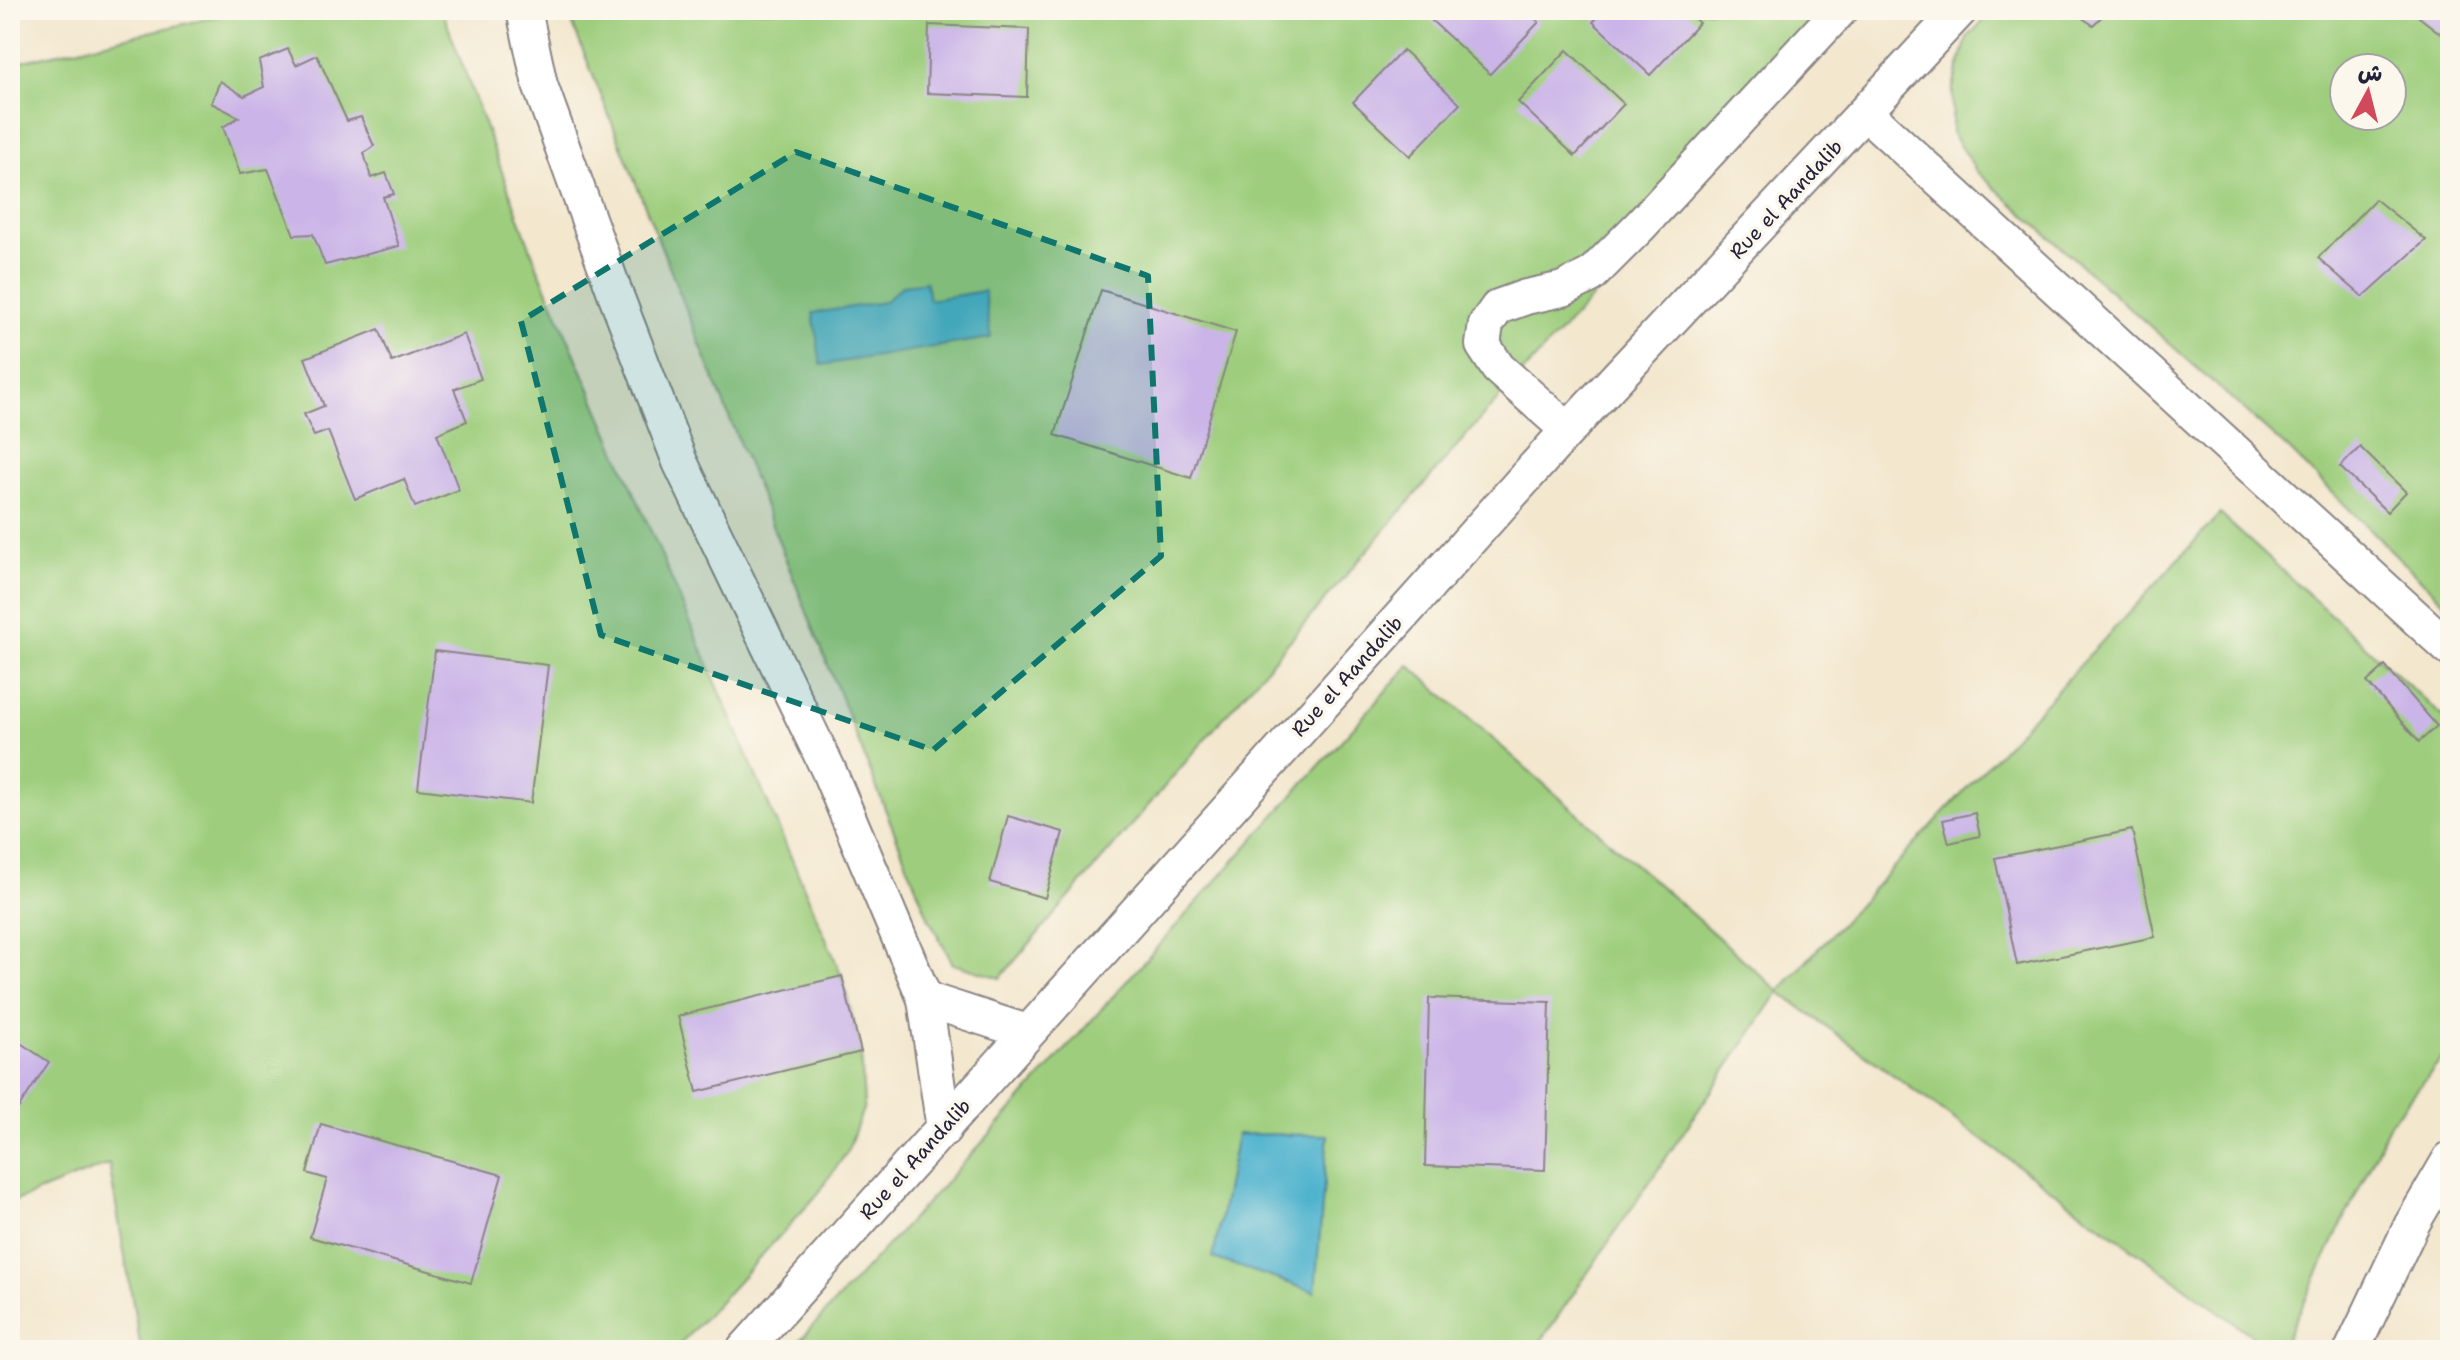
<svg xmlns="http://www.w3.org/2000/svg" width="2460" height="1360" font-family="'Shantell Sans','Playpen Sans Arabic',sans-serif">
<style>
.green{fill:#9ece7d;stroke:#60785c;stroke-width:2;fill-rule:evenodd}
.water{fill:#4fb3ce;stroke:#386a84;stroke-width:2}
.building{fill:#cbb5e8}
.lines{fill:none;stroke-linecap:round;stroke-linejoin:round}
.minor-casing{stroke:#8a8484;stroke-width:38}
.minor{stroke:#fff;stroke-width:34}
.marked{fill:#0f766e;fill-opacity:0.2;stroke:#0f766e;stroke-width:6;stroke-dasharray:16 10;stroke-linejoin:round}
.labels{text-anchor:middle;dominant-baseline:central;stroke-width:7;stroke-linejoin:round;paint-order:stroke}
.street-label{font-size:20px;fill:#22223b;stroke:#fbf7ec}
</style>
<rect width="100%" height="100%" fill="#fbf7ec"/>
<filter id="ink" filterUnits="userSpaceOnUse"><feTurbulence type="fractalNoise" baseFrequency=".0125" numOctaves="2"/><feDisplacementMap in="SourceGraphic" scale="16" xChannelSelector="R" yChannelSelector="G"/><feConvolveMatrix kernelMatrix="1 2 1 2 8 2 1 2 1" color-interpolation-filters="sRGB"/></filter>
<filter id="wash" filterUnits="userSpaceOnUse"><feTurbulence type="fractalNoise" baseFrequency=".006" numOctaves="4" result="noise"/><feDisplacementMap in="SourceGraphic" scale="32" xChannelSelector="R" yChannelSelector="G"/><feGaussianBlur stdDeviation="1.8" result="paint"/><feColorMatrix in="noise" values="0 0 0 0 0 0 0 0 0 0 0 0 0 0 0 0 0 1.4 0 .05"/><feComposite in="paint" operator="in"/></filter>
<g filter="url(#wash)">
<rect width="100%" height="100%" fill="#f3e7ce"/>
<!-- green -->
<g class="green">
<path d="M245,10H442L537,266L842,976L861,1052L864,1106L847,1152L817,1195L675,1350H141L109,1164L10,1203V64Z"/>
<path d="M567,10H1858L1488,410L1000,978L953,964L929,919Z"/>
<path d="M1993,10H2450V608L2289,450L1977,172L1952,134L1953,87L1967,38ZM2344,68H2392V116H2344Z"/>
<path d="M2220,514L2450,723V1049L2391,1122L2281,1350H2272L1779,992L1535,1350H791L991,1133L1409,665L1779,991Z"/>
</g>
<!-- water -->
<g class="water">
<path d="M926,282L929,300L984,291L991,338L821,365L813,313L884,302L903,285Z"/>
<path d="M1237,1134L1328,1135L1315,1292L1213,1258Z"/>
</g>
<g id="blocks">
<!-- building -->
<g class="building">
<path d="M1443,10H1525L1539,22L1490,74L1432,21Z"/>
<path d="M1604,10H1685L1699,23L1650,75L1593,22Z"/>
<path d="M2070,10H2109L2093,25Z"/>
<path d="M2410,10H2450V41Z"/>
<path d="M929,25L1029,29L1027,97L927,93Z"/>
<path d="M288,49L296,65L317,55L347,121L361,117L374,146L364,153L371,178L386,173L394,194L383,197L399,246L325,265L313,234L294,235L268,169L240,174L223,127L239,117L211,103L220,81L244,96L264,87L259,61Z"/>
<path d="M1403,50L1460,104L1410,156L1353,102Z"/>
<path d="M1567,50L1624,104L1575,156L1518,102Z"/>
<path d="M2375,199L2426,240L2363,297L2318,258Z"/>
<path d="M1101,290L1236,332L1191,478L1055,435Z"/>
<path d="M379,329L392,362L464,334L481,379L454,389L467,421L437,434L459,490L415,507L404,479L355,499L328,431L314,436L304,414L324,406L305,358Z"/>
<path d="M2360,447L2406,492L2387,512L2340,467Z"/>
<path d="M435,651L548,665L531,803L418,789Z"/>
<path d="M2385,666L2437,726L2419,742L2367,682Z"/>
<path d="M1975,813L1980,836L1949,843L1943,820Z"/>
<path d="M1008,816L1063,832L1045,898L990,882Z"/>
<path d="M2132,830L2155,937L2017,965L1995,858Z"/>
<path d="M842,976L861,1052L697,1092L678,1016Z"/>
<path d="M1429,998L1550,1002L1545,1170L1425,1166Z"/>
<path d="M10,1036L49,1062L10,1121Z"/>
<path d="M321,1124L502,1175L471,1283L310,1237L327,1179L307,1173Z"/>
</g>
</g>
</g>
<g filter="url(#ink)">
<use href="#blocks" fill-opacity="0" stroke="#8a8484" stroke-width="2"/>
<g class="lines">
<defs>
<g id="minor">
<path d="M524,10L540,85L615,293L680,462L828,769L925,999L944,1129"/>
<path d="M1866,113L2450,649"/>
<path d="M1568,430L1498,368L1483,345L1486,324L1498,307L1526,297L1563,289L1591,275L1640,226L1840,10"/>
<path d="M925,999L1027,1032"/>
<path d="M744,1350L1568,430L1960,10"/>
<path d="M2352,1350L2412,1224L2450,1159"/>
</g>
</defs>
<!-- minor casing -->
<use href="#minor" class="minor-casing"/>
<!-- minor -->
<use href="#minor" class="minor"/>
</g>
</g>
<!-- marked area -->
<path class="marked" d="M796,152L1148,276L1161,556L933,750L601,635L521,321Z"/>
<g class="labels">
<!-- street labels -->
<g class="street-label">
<text transform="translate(1786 199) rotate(-47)">Rue el Aandalib</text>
<text transform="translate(1347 676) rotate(-48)">Rue el Aandalib</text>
<text transform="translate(915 1159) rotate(-48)">Rue el Aandalib</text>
</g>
</g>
<!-- margin -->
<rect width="2460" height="1360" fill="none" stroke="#fbf7ec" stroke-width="40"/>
<!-- north arrow -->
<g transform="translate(2368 92) rotate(7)"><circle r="38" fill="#fbf7ec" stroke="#a4a2a5" stroke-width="2"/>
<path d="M0-6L14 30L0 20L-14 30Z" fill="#d1495b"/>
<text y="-12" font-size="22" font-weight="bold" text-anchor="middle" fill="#22223b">ش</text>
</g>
</svg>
